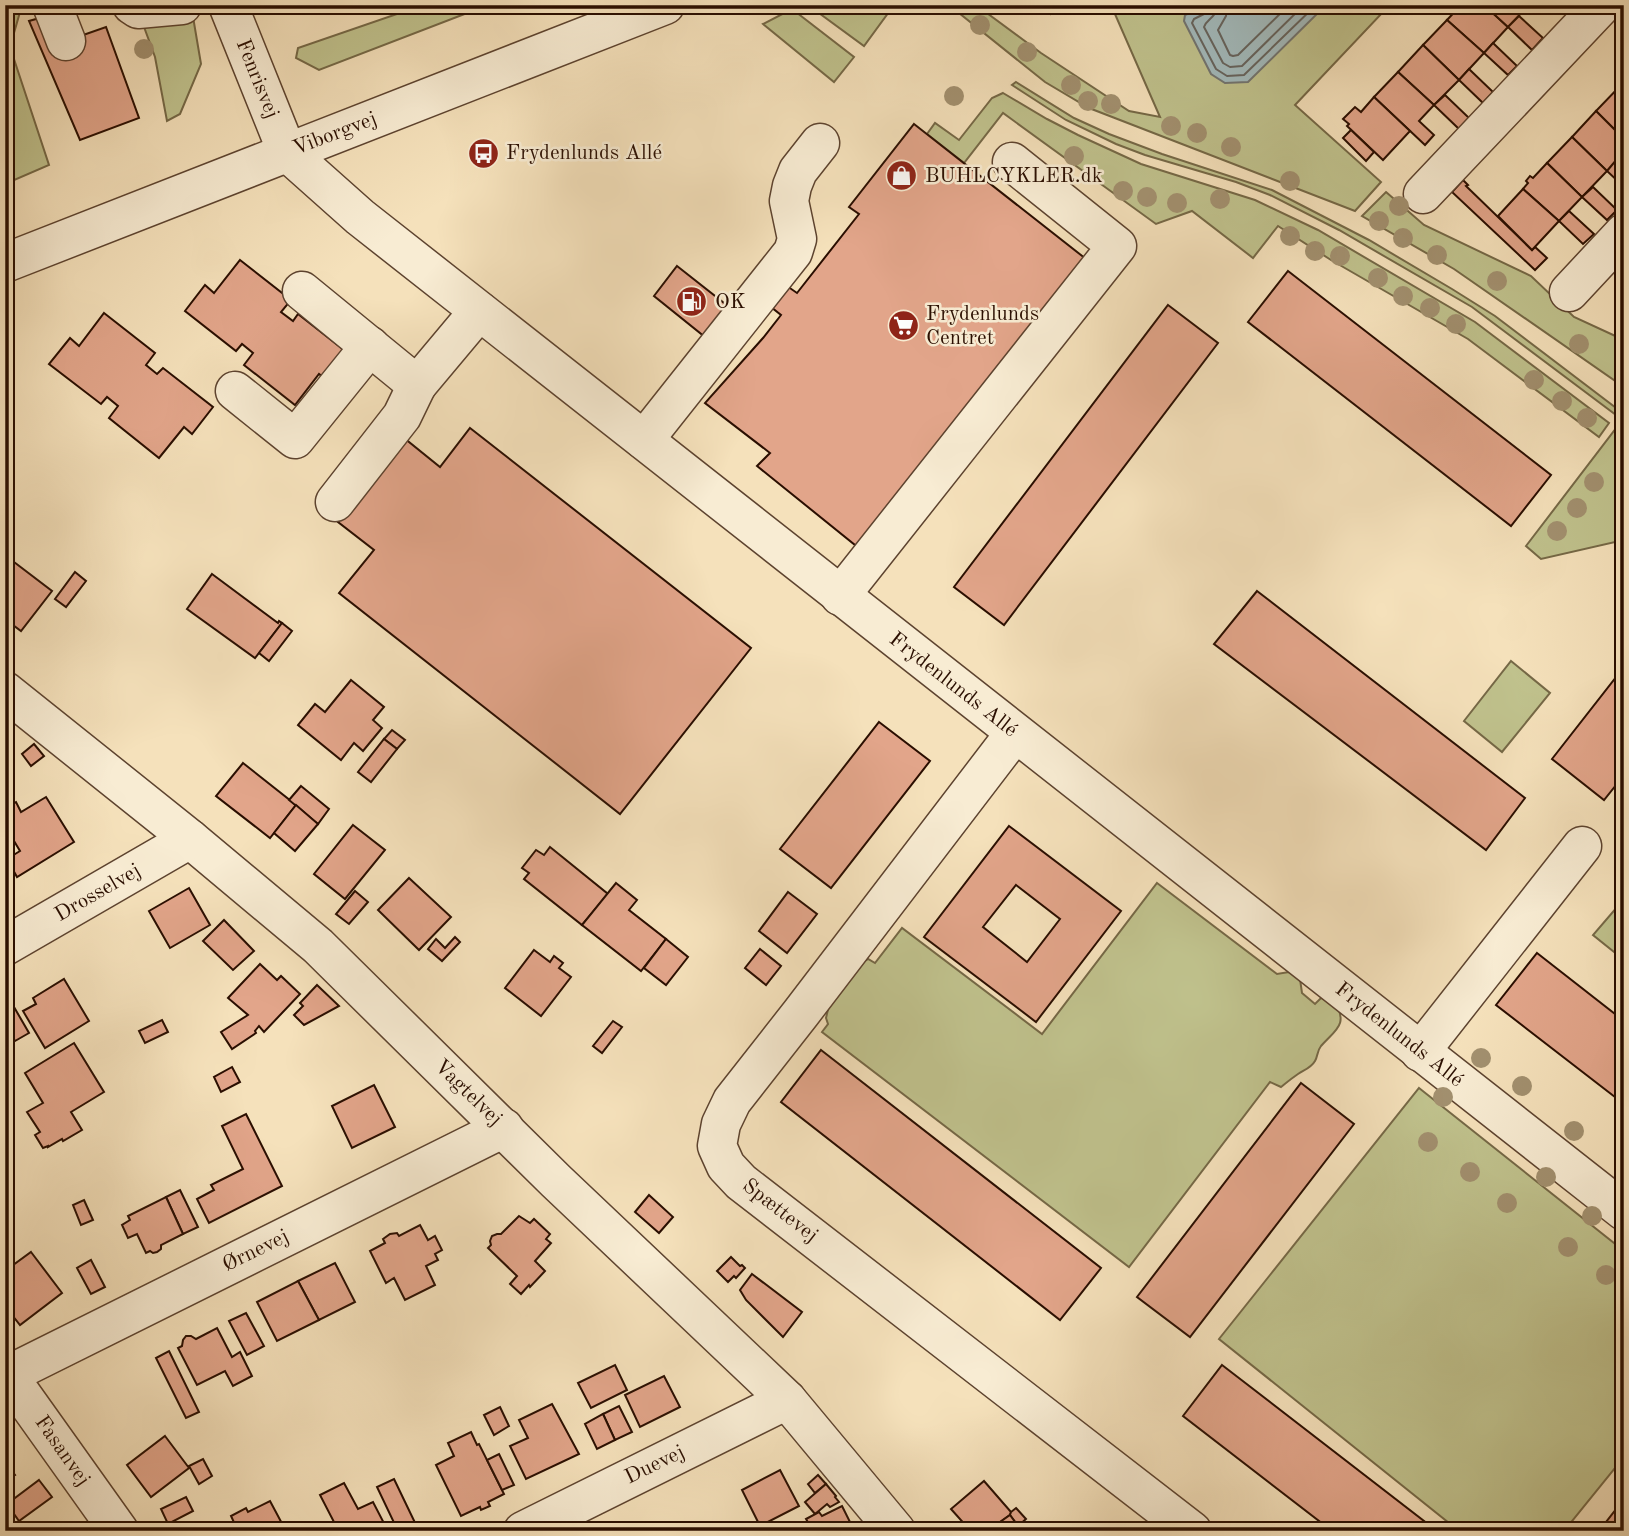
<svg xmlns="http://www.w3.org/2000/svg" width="1629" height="1536" font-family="'Old Standard TT',serif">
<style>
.green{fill:#c0c28d;stroke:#756846;stroke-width:2}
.water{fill:#a2babc;stroke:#727571;stroke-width:2}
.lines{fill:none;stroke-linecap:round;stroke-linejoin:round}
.shore{stroke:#66645e;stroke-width:2}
.building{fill:#e2a58a;stroke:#2a0e00;stroke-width:2;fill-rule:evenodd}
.minor-casing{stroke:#5d432f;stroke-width:41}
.minor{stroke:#f8ecd3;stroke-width:38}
.tree{fill:#a2906f}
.labels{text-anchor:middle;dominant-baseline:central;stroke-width:5;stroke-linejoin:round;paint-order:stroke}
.street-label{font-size:21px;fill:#2a0e00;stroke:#f8ecd3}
.poi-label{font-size:21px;fill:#2a0e00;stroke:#f8ecd3;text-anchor:start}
</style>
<rect width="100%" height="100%" fill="#f5e1bb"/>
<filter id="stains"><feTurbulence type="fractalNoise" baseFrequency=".00286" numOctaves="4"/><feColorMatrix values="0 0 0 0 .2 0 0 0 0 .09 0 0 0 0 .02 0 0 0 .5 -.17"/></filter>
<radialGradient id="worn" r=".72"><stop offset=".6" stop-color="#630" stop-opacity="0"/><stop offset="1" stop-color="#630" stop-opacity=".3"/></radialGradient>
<!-- green -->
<g class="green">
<path d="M5,5H22L10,47L49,165L5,184Z"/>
<path d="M136,5H191L201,64L180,114L167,121L155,57Z"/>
<path d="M423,5H488L319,70L296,58L298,48Z"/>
<path d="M808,5H894L864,46Z"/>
<path d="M949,5H976L1041,53L1129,111L1160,117L1111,5H1379L1384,11L1295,105L1381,182L1355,211L1089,108L1045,82Z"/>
<path d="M792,9L854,57L834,82L763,24Z"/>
<path d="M1016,82L1074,118L1109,134L1162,154L1272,190L1369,240L1452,289L1495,316L1624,414V421L1472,307L1339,230L1270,195L1236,182L1145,155L1116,144L1066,120L1012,85Z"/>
<path d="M1003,93L1047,119L1078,135L1141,164L1255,200L1318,230L1475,322L1609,423L1599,437L1468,339L1331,260L1278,226L1253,258L1192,211L1156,224L1003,113L964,163L927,134L935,123L959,140L992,98Z"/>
<path d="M1386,192L1424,225L1531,276L1574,317L1624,340V387L1454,269L1362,216Z"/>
<path d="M1617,427L1624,432V540L1541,559L1526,546Z"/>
<path d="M1511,661L1550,693L1502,752L1464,721Z"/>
<path d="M1157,883L1277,974L1289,972L1300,979L1302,993L1315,1004L1321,998L1334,1000C1349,1025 1336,1029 1321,1046C1317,1051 1318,1056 1315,1061C1311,1068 1304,1070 1298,1074C1292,1078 1286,1083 1281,1087L1270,1082L1129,1267L822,1032L828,1024L826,1018L830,1001L858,964L868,959L875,963L902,928L1042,1034Z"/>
<path d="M1624,899V960L1593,935Z"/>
<path d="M1419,1088L1624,1251V1457L1564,1531H1459L1219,1339Z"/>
</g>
<!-- water -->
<path class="water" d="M1208,5H1326L1248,82L1225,83L1211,74L1184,21L1185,15Z"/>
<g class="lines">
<!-- shore -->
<g class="shore">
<path d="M1208,5L1206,13L1194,19L1192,23L1216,69L1227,76L1244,75L1316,5"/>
<path d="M1217,5C1216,19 1207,18 1204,27L1223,63L1230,67L1242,66L1304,5"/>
<path d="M1227,5L1226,16L1218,30L1230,55L1233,56L1238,55L1289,5"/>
</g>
</g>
<!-- building -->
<g class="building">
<path d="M1047,5H1072L1051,14Z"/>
<path d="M1461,5H1484L1508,27L1484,53L1447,20Z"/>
<path d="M1484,5H1529L1508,27Z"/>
<path d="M47,16L66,41L106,27L139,118L80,140L29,21Z"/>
<path d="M1519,16L1543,38L1532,50L1508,27Z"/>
<path d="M1447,20L1484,53L1459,80L1423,45Z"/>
<path d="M1493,43L1517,66L1508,75L1484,53Z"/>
<path d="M1423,45L1459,80L1434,105L1398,72Z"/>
<path d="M1469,69L1493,92L1483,103L1459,80Z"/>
<path d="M1398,72L1434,105L1419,121L1434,135L1425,145L1374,97Z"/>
<path d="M1621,85L1624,87V139L1596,111Z"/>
<path d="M1445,95L1469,118L1459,129L1434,105Z"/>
<path d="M1374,97L1410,131L1383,160L1347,126L1349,124L1343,119L1355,107L1361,112Z"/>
<path d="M1596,111L1624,139V153L1607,171L1572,137Z"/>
<path d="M914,124L1086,259L860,549L757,466L770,453L705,403L763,338L781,315L771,307L787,286L797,293L859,214L849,207Z"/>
<path d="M1351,130L1374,152L1366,161L1343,138Z"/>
<path d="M1572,137L1607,171L1582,197L1547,163Z"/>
<path d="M1617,159L1624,165V187L1607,171Z"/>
<path d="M1547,163L1582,197L1559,221L1523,189L1528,183L1526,181L1530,176L1533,178Z"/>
<path d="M1463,180L1468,185L1466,186L1532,250L1535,247L1547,258L1535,270L1452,192Z"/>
<path d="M1593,187L1617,210L1607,220L1582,197Z"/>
<path d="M1523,189L1559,221L1532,250L1498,216Z"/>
<path d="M1569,211L1594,234L1583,244L1559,221Z"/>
<path d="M240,260L291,300L281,312L293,321L298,314L349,354L328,381L319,374L295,405L244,365L253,353L242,344L236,351L185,311L205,285L214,293Z"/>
<path d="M677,266L729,307L705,337L654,296Z"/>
<path d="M1288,271L1551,475L1511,526L1248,322Z"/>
<path d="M1168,305L1218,343L1004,625L954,587Z"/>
<path d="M104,313L155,353L146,365L157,374L163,368L213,407L192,434L184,427L159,458L109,418L118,406L107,397L101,404L49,364L70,338L79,346Z"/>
<path d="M470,428L751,648L620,814L339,593L374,550L338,522L404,438L440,467Z"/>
<path d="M14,562L52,591L21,631L5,619V574Z"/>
<path d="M75,572L86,581L66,607L55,599Z"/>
<path d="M212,574L278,623L279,621L282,623L255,658L187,609Z"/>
<path d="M1257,591L1525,798L1486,850L1214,644Z"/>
<path d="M282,623L292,631L269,661L259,653Z"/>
<path d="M1624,667V775L1604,800L1552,759Z"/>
<path d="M351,680L384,707L373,720L382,728L363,751L354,743L341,760L298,725L315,704L325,712Z"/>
<path d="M879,722L930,761L831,888L780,849Z"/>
<path d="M392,730L405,740L397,749L384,739Z"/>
<path d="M384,739L397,749L371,782L358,772Z"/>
<path d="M34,744L44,756L31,766L22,754Z"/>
<path d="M243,763L296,805L270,838L216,796Z"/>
<path d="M301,786L329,809L318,824L289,800Z"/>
<path d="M46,797L74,842L17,877L7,859L20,851L5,826V808L16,802L21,812Z"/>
<path d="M296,805L318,824L295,851L274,833Z"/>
<path d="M353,825L385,850L345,899L314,874Z"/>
<path d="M1009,826L1121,911L1036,1022L924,937ZM1016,885L1060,919L1027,962L983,927Z"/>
<path d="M550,847L608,894L582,925L524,879L529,873L522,868L536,850L544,855Z"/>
<path d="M409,878L451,917L419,950L378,910Z"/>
<path d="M616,883L637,900L629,910L666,939L641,971L582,925Z"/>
<path d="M189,888L210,925L170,948L149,911Z"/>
<path d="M355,891L368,902L349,924L336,914Z"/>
<path d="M788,892L817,914L787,953L759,931Z"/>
<path d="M224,920L254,951L233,970L203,941Z"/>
<path d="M455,937L460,942L442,961L428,949L436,939L445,948Z"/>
<path d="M666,939L688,957L666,985L644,968Z"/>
<path d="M760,949L781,966L766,985L745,968Z"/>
<path d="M534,950L550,962L554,956L563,963L559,968L571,977L541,1016L505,988Z"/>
<path d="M1537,953L1624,1021V1104L1496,1005Z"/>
<path d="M260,964L277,980L281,976L300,994L264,1032L259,1026L255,1031L256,1033L232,1049L221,1032L248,1015L228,998Z"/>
<path d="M64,979L89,1021L45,1048L23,1011L36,1004L33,998Z"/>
<path d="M317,985L339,1006L304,1025L294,1015L303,1006L300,1003Z"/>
<path d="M14,1007L29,1033L15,1041L5,1024V1012Z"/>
<path d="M162,1020L168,1032L145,1043L139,1031Z"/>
<path d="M613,1021L622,1027L602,1053L593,1046Z"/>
<path d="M74,1043L104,1092L71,1112L82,1130L63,1141L62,1139L48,1147V1146L43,1148L35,1135L40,1132L27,1112L43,1103L25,1073Z"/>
<path d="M821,1050L1101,1268L1060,1320L781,1102Z"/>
<path d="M232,1067L240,1082L221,1092L214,1077Z"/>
<path d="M1301,1083L1354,1124L1190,1337L1137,1297Z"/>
<path d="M374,1085L395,1127L352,1148L332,1106Z"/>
<path d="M246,1114L282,1186L209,1223L197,1199L214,1190L211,1185L243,1169L222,1126Z"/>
<path d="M180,1190L198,1227L183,1234L166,1197Z"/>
<path d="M649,1195L673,1217L659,1233L635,1212Z"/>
<path d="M166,1197L183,1234L161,1245V1249L157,1252L153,1253L150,1251L146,1253L137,1234L128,1238L122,1225L130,1220L128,1216Z"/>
<path d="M84,1200L93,1220L81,1225L73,1205Z"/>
<path d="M519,1216L530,1223L534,1219L550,1234L546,1239L551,1243L535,1261L545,1271L530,1287L529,1285L521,1294L510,1284L517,1276L488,1248L491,1245L490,1241L492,1236L497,1234H501Z"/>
<path d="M420,1225L428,1240L435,1236L442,1250L435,1254L438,1260L426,1266L435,1285L405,1300L394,1278L386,1283L370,1251L385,1243L383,1239L390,1234L397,1233L399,1236Z"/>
<path d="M31,1252L62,1293L20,1325L5,1306V1271Z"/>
<path d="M731,1257L740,1266L742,1265L745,1268L736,1278L734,1276L728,1282L717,1271Z"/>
<path d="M91,1260L105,1287L91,1294L77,1268Z"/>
<path d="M335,1263L355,1302L319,1320L298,1281Z"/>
<path d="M752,1274L802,1312L783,1337L746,1300L740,1290Z"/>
<path d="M298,1281L319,1320L277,1341L257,1302Z"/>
<path d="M246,1313L264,1346L247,1355L229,1321Z"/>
<path d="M217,1328L232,1357L240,1352L252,1376L233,1386L225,1371L197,1385L178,1348L182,1346L183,1340L186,1336H191L196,1339Z"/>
<path d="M169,1351L199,1412L186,1418L156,1358Z"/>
<path d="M615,1365L627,1390L591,1408L578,1383Z"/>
<path d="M1222,1365L1437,1531H1332L1183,1416Z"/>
<path d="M664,1376L680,1407L640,1427L625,1395Z"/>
<path d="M552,1404L579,1454L526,1479L510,1446L528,1438L519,1420Z"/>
<path d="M619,1406L632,1432L615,1440L603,1414Z"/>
<path d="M500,1407L509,1426L494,1435L484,1415Z"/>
<path d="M603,1414L615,1440L597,1449L585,1424Z"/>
<path d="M471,1432L477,1445L479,1444L504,1494L488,1502L490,1506L481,1510L480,1507L461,1516L436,1465L454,1456L448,1443Z"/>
<path d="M165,1436L189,1468L151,1497L127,1465Z"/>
<path d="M499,1454L514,1485L502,1490L487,1460Z"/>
<path d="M203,1459L212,1476L199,1484L189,1466Z"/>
<path d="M5,1462L15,1475L5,1481Z"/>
<path d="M780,1470L799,1506L760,1526L742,1490Z"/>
<path d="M818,1475L826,1484L815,1493L808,1484Z"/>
<path d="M394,1479L406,1504L419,1531H398L377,1487Z"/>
<path d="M39,1480L52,1497L19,1521L7,1504Z"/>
<path d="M984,1481L1011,1512L1010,1515L988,1531H964L968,1528L951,1509Z"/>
<path d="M344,1483L358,1509L373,1502L388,1531H333L330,1524L334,1522L320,1495Z"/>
<path d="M826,1484L836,1496L835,1497L839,1502L830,1507L827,1504L815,1514L805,1502Z"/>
<path d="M186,1497L193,1511L168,1524L161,1509Z"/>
<path d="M1624,1499V1531H1599Z"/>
<path d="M270,1501L286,1531H238L231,1516L246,1508L248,1512Z"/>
<path d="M842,1506L851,1524L838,1531H813L806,1519L819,1512L822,1516Z"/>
<path d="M1016,1508L1026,1519L1018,1526L1010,1515L1011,1512Z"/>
<path d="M1010,1515L1018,1526L1013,1531H991L990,1529Z"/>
</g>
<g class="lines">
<defs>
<g id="minor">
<path d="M52,5L66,41"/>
<path d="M132,5L138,9L182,5"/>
<path d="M228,5L287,152L360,217L1624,1211"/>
<path d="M1423,194L1602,5"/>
<path d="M5,263L665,5"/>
<path d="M302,291L417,385L479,311"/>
<path d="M1569,292L1624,233"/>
<path d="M235,391L295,439L370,346"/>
<path d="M644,440L793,252L797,239L789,201L792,186L798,171L820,143"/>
<path d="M335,502L402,416L417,385"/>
<path d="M840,596L1117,246L1012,162"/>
<path d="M5,691L190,839L318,946L556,1181L787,1400L896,1531"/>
<path d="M1015,733L801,1013L732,1101L721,1124L717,1146L726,1166L741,1182L1192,1531"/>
<path d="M5,946L190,839"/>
<path d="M1420,1052L1582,846"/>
<path d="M5,1371L119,1531"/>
<path d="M8,1375L504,1128"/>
<path d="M523,1531L787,1400"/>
</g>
</defs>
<!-- minor casing -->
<use href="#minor" class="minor-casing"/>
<!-- minor -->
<use href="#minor" class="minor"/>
</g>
<!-- trees -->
<g class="tree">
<circle cx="980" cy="25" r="10"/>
<circle cx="144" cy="49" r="10"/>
<circle cx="1027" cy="52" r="10"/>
<circle cx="1071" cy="85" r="10"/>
<circle cx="954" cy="96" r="10"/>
<circle cx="1088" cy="101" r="10"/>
<circle cx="1111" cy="104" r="10"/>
<circle cx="1171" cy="126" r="10"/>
<circle cx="1197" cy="133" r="10"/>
<circle cx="1231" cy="147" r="10"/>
<circle cx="1074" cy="156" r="10"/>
<circle cx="1290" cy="181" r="10"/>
<circle cx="1123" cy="191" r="10"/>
<circle cx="1147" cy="197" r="10"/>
<circle cx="1220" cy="199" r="10"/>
<circle cx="1177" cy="203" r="10"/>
<circle cx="1399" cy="206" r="10"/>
<circle cx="1379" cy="221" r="10"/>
<circle cx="1290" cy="236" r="10"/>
<circle cx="1403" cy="238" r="10"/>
<circle cx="1315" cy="251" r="10"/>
<circle cx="1437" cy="255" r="10"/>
<circle cx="1340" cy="256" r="10"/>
<circle cx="1378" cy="278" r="10"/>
<circle cx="1497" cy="281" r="10"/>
<circle cx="1403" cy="296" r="10"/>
<circle cx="1430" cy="308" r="10"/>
<circle cx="1456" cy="324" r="10"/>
<circle cx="1579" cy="344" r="10"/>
<circle cx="1534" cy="380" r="10"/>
<circle cx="1562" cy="401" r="10"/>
<circle cx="1587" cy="418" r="10"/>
<circle cx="1594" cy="482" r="10"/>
<circle cx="1577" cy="508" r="10"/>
<circle cx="1557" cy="531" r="10"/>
<circle cx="1481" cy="1058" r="10"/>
<circle cx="1522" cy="1086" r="10"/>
<circle cx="1443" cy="1097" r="10"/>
<circle cx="1574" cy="1131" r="10"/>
<circle cx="1428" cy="1142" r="10"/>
<circle cx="1470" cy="1172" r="10"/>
<circle cx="1546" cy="1177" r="10"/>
<circle cx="1507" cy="1203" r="10"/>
<circle cx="1592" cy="1216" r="10"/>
<circle cx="1568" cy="1247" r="10"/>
<circle cx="1606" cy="1275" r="10"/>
</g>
<!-- icons -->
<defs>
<symbol id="bus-disc" viewBox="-11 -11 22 22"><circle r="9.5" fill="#8f2418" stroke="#f8ecd3"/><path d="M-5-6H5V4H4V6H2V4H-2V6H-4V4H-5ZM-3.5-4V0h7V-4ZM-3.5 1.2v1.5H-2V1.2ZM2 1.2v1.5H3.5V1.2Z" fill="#fff"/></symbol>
<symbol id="shop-disc" viewBox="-11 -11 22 22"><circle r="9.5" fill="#8f2418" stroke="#f8ecd3"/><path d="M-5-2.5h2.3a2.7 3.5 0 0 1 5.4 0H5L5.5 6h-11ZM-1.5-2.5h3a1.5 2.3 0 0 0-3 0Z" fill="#fff"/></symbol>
<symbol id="fuel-disc" viewBox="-11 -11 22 22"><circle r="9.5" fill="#8f2418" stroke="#f8ecd3"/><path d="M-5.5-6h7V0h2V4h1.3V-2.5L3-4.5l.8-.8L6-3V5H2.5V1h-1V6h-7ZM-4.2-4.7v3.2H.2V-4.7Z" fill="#fff"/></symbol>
<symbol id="supermarket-disc" viewBox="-11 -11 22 22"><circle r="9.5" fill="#8f2418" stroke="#f8ecd3"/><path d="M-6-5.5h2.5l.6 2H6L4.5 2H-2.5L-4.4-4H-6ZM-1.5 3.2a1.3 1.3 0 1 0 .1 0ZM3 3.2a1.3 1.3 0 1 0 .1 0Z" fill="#fff"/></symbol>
</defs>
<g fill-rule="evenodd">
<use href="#bus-disc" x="466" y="136" width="35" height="35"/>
<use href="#shop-disc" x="884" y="158" width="35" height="35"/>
<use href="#fuel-disc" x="674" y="284" width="35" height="35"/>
<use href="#supermarket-disc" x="886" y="308" width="35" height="35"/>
</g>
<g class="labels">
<!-- street labels -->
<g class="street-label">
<text transform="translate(257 79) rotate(68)">Fenrisvej</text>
<text transform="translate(335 134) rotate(-21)">Viborgvej</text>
<text transform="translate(953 685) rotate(38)">Frydenlunds Allé</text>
<text transform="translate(98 893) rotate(-30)">Drosselvej</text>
<text transform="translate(1399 1035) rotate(38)">Frydenlunds Allé</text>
<text transform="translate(468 1093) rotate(44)">Vagtelvej</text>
<text transform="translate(780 1211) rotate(38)">Spættevej</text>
<text transform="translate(256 1251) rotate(-26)">Ørnevej</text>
<text transform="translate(62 1451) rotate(55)">Fasanvej</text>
<text transform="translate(655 1465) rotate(-26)">Duevej</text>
</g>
<!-- poi labels -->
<g class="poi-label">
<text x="506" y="153">Frydenlunds Allé</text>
<text x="925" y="176">BUHLCYKLER.dk</text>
<text x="715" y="302">OK</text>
<text x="926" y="314">Frydenlunds<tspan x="926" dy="24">Centret</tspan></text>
</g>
</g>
<!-- margin -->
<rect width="1629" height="1536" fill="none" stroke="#f5e1bb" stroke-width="28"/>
<rect x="7" y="7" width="1615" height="1522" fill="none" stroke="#2a0e00" stroke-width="3.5"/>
<rect x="14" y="14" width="1601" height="1508" fill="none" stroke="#2a0e00" stroke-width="2"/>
<rect width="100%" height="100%" filter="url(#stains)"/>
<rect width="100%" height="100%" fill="url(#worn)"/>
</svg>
